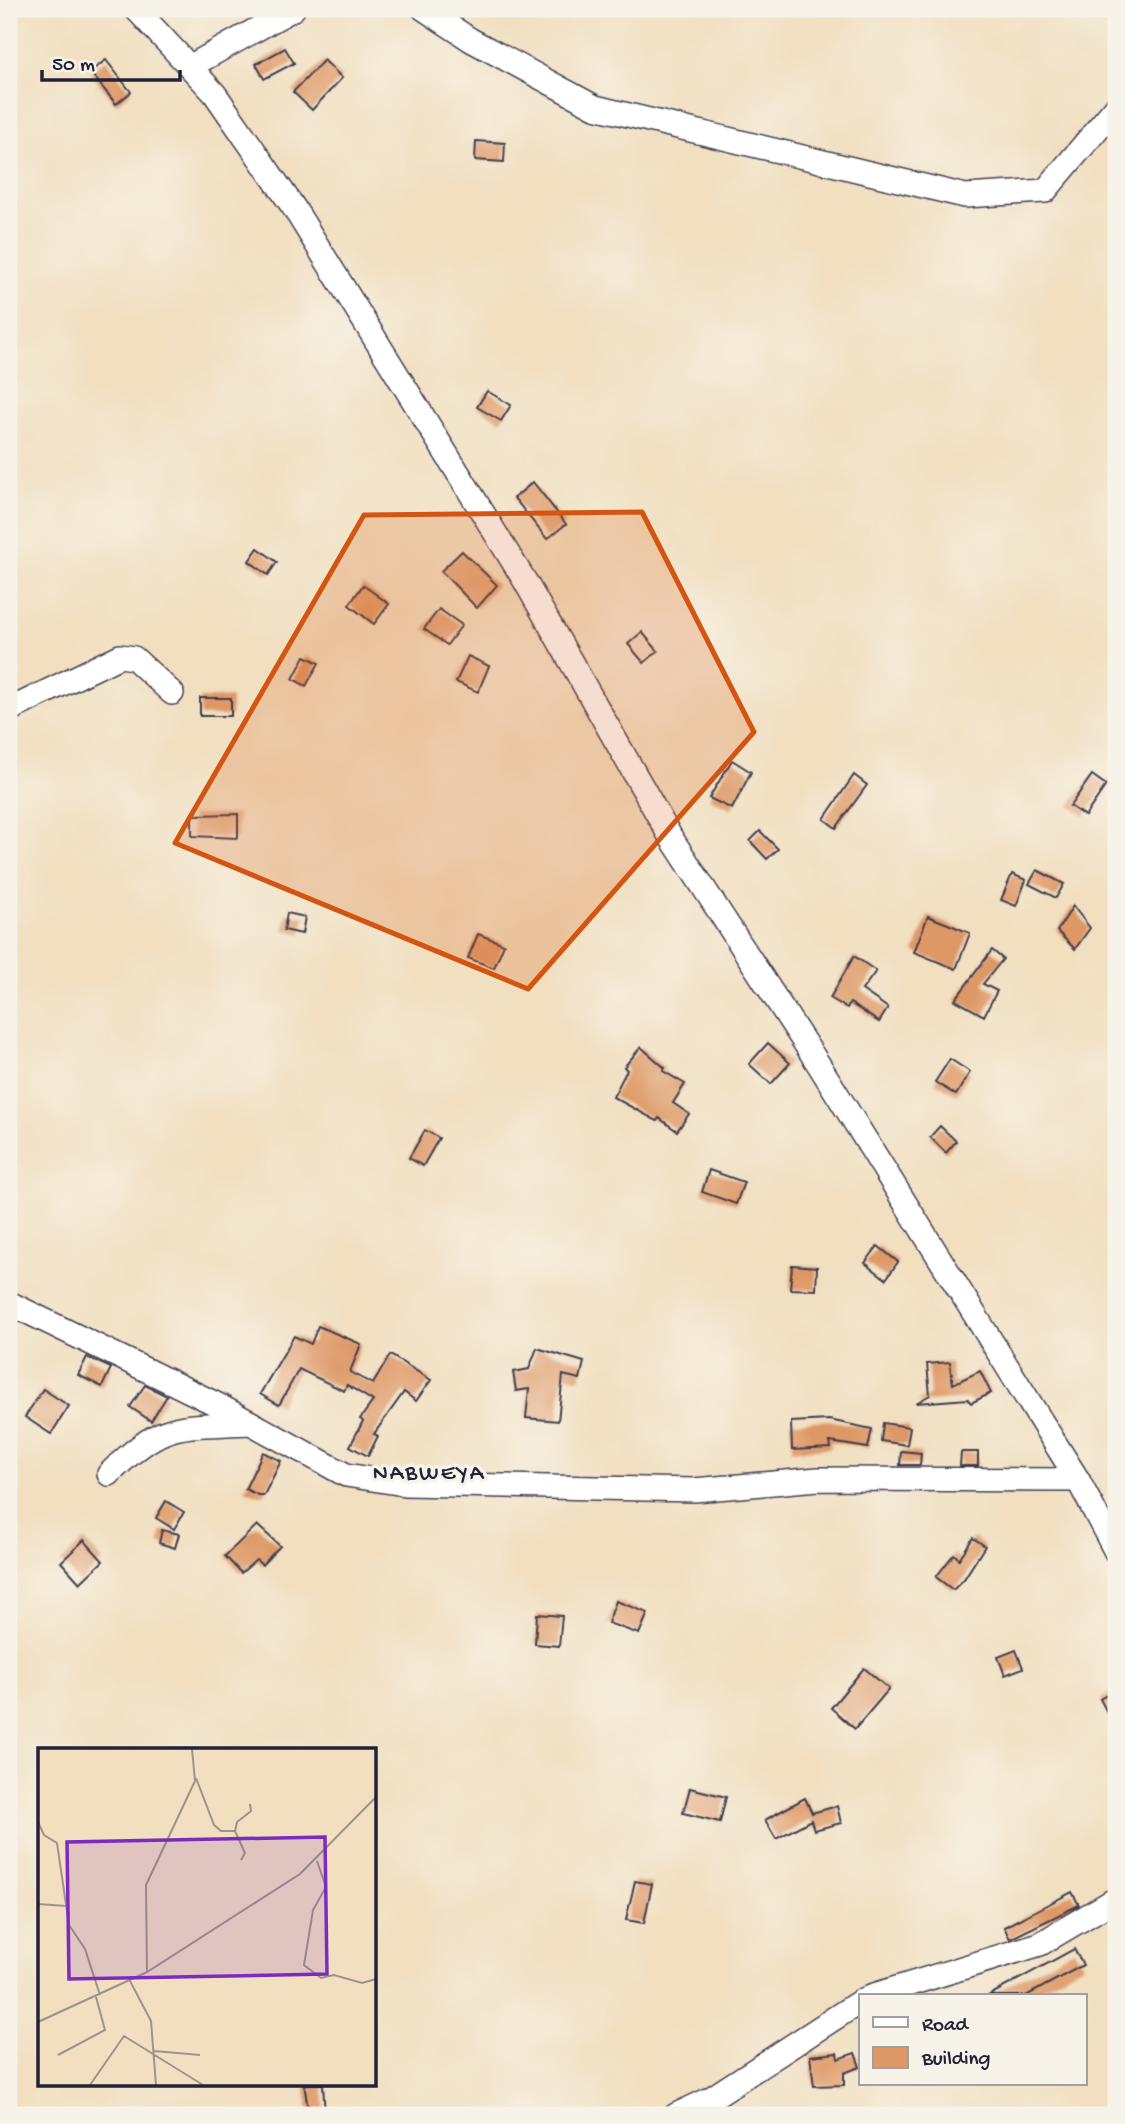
<svg xmlns="http://www.w3.org/2000/svg" width="1125" height="2124" font-family="'Gochi Hand',sans-serif">
<style>
.building{fill:#de9866}
.lines{fill:none;stroke-linecap:round;stroke-linejoin:round}
.minor-casing{stroke:#413e4f;stroke-width:26}
.minor{stroke:#fff;stroke-width:23}
.marked{fill:#d45411;fill-opacity:0.2;stroke:#d45411;stroke-width:5;stroke-linejoin:round}
.labels{text-anchor:middle;dominant-baseline:central;stroke-width:7;stroke-linejoin:round;paint-order:stroke}
.quarter-label{font-size:23px;letter-spacing:2px;fill:#22223b;stroke:#f7f3e8}
.inset-road{fill:none;stroke:#9e938b;stroke-width:2}
.view{fill:#7b2cbf;fill-opacity:0.15;stroke:#7b2cbf;stroke-width:3.5}
.inset-edge{fill:none;stroke:#22223b;stroke-width:3.5}
</style>
<rect width="100%" height="100%" fill="#f7f3e8"/>
<filter id="ink" filterUnits="userSpaceOnUse"><feTurbulence type="fractalNoise" baseFrequency=".0143" numOctaves="2"/><feDisplacementMap in="SourceGraphic" scale="14" xChannelSelector="R" yChannelSelector="G"/><feConvolveMatrix kernelMatrix="1 2 1 2 8 2 1 2 1" color-interpolation-filters="sRGB"/></filter>
<filter id="wash" filterUnits="userSpaceOnUse"><feTurbulence type="fractalNoise" baseFrequency=".00686" numOctaves="4" result="noise"/><feDisplacementMap in="SourceGraphic" scale="28" xChannelSelector="R" yChannelSelector="G"/><feGaussianBlur stdDeviation="1.57" result="paint"/><feColorMatrix in="noise" values="0 0 0 0 0 0 0 0 0 0 0 0 0 0 0 0 0 1.4 0 .05"/><feComposite in="paint" operator="in"/></filter>
<g filter="url(#wash)">
<rect width="100%" height="100%" fill="#f1dfc0"/>
<g id="blocks">
<!-- building -->
<g class="building">
<path d="M285,48L294,63L264,79L256,64Z"/>
<path d="M106,60L131,92L116,104L90,72Z"/>
<path d="M324,60L342,78L312,110L293,92Z"/>
<path d="M476,141L505,143L504,162L475,160Z"/>
<path d="M487,391L511,405L501,421L477,407Z"/>
<path d="M533,482L566,524L547,539L514,498Z"/>
<path d="M258,548L277,562L268,575L249,561Z"/>
<path d="M462,551L497,585L477,608L441,571Z"/>
<path d="M363,585L389,604L374,624L349,605Z"/>
<path d="M439,609L462,625L447,645L424,629Z"/>
<path d="M642,632L658,651L644,663L628,644Z"/>
<path d="M305,656L319,663L306,686L293,679Z"/>
<path d="M468,656L489,666L478,692L456,682Z"/>
<rect x="200" y="698" width="31" height="18"/>
<path d="M732,760L751,772L732,809L709,798Z"/>
<path d="M854,775L867,785L836,828L824,819Z"/>
<path d="M1092,775L1106,785L1085,816L1070,806Z"/>
<path d="M238,814V838L192,836V815Z"/>
<path d="M760,831L778,849L767,859L750,841Z"/>
<path d="M1037,870L1064,884L1056,898L1029,884Z"/>
<path d="M1012,874L1026,880L1016,906L1001,900Z"/>
<path d="M1073,906L1090,928L1075,949L1057,931Z"/>
<path d="M287,913L305,917L302,934L284,930Z"/>
<path d="M928,916L970,933L956,969L914,952Z"/>
<path d="M478,934L504,944L494,968L468,958Z"/>
<path d="M992,950L1003,959L983,984L997,991L984,1016L955,1000Z"/>
<path d="M854,956L876,971L862,990L888,1008L879,1022L850,1003L847,1008L830,998Z"/>
<path d="M768,1043L790,1063L771,1084L749,1064Z"/>
<path d="M641,1047L665,1068L663,1071L685,1084L673,1103L689,1114L677,1131L659,1118L657,1121L613,1097L627,1070L624,1067Z"/>
<path d="M950,1059L970,1072L956,1095L935,1082Z"/>
<path d="M940,1126L956,1141L946,1153L930,1137Z"/>
<path d="M425,1130L439,1138L423,1166L409,1158Z"/>
<path d="M709,1170L744,1182L736,1204L702,1192Z"/>
<path d="M878,1246L898,1262L886,1279L865,1263Z"/>
<path d="M792,1265L817,1267L816,1290L790,1289Z"/>
<path d="M318,1326L361,1344L350,1372L373,1384L390,1355L431,1380L416,1401L404,1392L374,1434L378,1436L368,1456L350,1446L363,1421L360,1419L373,1401L347,1385L344,1391L299,1369L279,1405L260,1394L294,1336L311,1344Z"/>
<path d="M537,1348L584,1362L580,1379L563,1375L558,1421L526,1418L529,1389L516,1391L513,1372L529,1369Z"/>
<path d="M87,1357L111,1368L102,1387L78,1375Z"/>
<path d="M950,1362L953,1384L980,1371L991,1393L971,1403L968,1399L916,1403L930,1395L927,1364Z"/>
<path d="M145,1385L167,1396L151,1421L130,1407Z"/>
<path d="M43,1389L69,1406L51,1434L25,1417Z"/>
<path d="M829,1420L872,1429L868,1448L830,1442L831,1448L792,1450L791,1422Z"/>
<path d="M883,1423L910,1427L907,1445L881,1441Z"/>
<path d="M901,1451L921,1453L920,1465H900Z"/>
<path d="M263,1452L281,1461L264,1495H258L245,1489Z"/>
<path d="M961,1452H978V1466H960Z"/>
<path d="M166,1501L184,1512L174,1529L156,1518Z"/>
<path d="M257,1525L280,1546L262,1565L256,1560L241,1573L225,1556Z"/>
<path d="M162,1530L179,1534L175,1548L159,1543Z"/>
<path d="M973,1538L985,1546L964,1579L953,1590L936,1577L954,1554L959,1559Z"/>
<path d="M84,1540L103,1561L80,1583L61,1562Z"/>
<path d="M616,1601L648,1613L639,1634L608,1623Z"/>
<path d="M537,1614L562,1616L559,1646L535,1644Z"/>
<path d="M1016,1650L1023,1668L1005,1675L998,1657Z"/>
<path d="M864,1668L889,1689L855,1729L831,1708Z"/>
<path d="M1116,1690V1729L1100,1699Z"/>
<path d="M690,1788L726,1797L720,1822L683,1813Z"/>
<path d="M805,1798L812,1813L837,1806L841,1823L814,1830L811,1820L776,1839L765,1820Z"/>
<path d="M635,1881L652,1884L644,1923L626,1920Z"/>
<path d="M1072,1892L1079,1905L1010,1939L1004,1927Z"/>
<path d="M1074,1949L1083,1965L1026,1996H988Z"/>
<path d="M837,2053L838,2059L855,2053L860,2067L844,2073V2085L814,2086L810,2056Z"/>
<path d="M304,2084H323L325,2115H309Z"/>
</g>
</g>
</g>
<g filter="url(#ink)">
<use href="#blocks" fill-opacity="0" stroke="#413e4f" stroke-width="2"/>
<g class="lines">
<defs>
<g id="minor">
<path d="M136,9L215,94L294,208L525,581L670,836L819,1065L1078,1480L1116,1552"/>
<path d="M424,9L471,40L595,107L965,196L1045,191L1116,107"/>
<path d="M191,66L293,9"/>
<path d="M9,710L120,656L134,658L172,693"/>
<path d="M9,1303L218,1405L346,1475L404,1484L694,1490L818,1479L1078,1480"/>
<path d="M109,1474C164,1419 178,1427 251,1423"/>
<path d="M871,1996L1040,1944L1116,1899"/>
<path d="M676,2115L710,2099L861,2001"/>
</g>
</defs>
<!-- minor casing -->
<use href="#minor" class="minor-casing"/>
<!-- minor -->
<use href="#minor" class="minor"/>
</g>
</g>
<!-- marked area -->
<path class="marked" d="M642,512L754,732L528,989L175,843L364,515Z"/>
<g class="labels">
<!-- quarter labels -->
<g class="quarter-label">
<text x="429" y="1474">NABWEYA</text>
</g>
</g>
<!-- overview -->
<g transform="translate(38 1748)">
<rect width="338" height="338" fill="#f1dfc0"/>
<path class="inset-road" d="M158,30L176,77L183,83H197L199,74L213,63L212,56M0,74L6,87L19,95L31,177L47,201L62,247M197,83L207,105L203,112M279,113L288,139L275,162L266,217L283,230L296,227L324,235L338,231M0,156L28,158M109,223L108,137L157,33L154,1M92,233L113,273L118,337M0,274L109,224L262,126L338,49M116,303L162,307M20,307L67,282L58,249M52,337L86,288L165,337"/>
<path class="view" d="M287,89L289,226L31,231L29,94Z"/>
<rect width="338" height="338" class="inset-edge"/>
</g>
<!-- margin -->
<rect width="1125" height="2124" fill="none" stroke="#f7f3e8" stroke-width="35"/>
<!-- legend -->
<rect x="859" y="1994" width="228" height="91" fill="#f7f3e8" stroke="#a29fa3" stroke-width="2"/>
<rect x="873" y="2017" width="35" height="10" fill="#ffffff" stroke="#a29fa3" stroke-width="2"/>
<text x="922" y="2030" font-size="21" fill="#22223b">Road</text>
<rect x="873" y="2047" width="35" height="21" fill="#de9866" stroke="#a29fa3" stroke-width="2"/>
<text x="922" y="2064" font-size="21" fill="#22223b">Building</text>
<!-- scale -->
<path d="M42 70v10h138v-10" fill="none" stroke="#22223b" stroke-width="3.5"/>
<text x="52" y="70" font-size="21" fill="#22223b" stroke="#f7f3e8" stroke-width="5" paint-order="stroke">50 m</text>
</svg>
